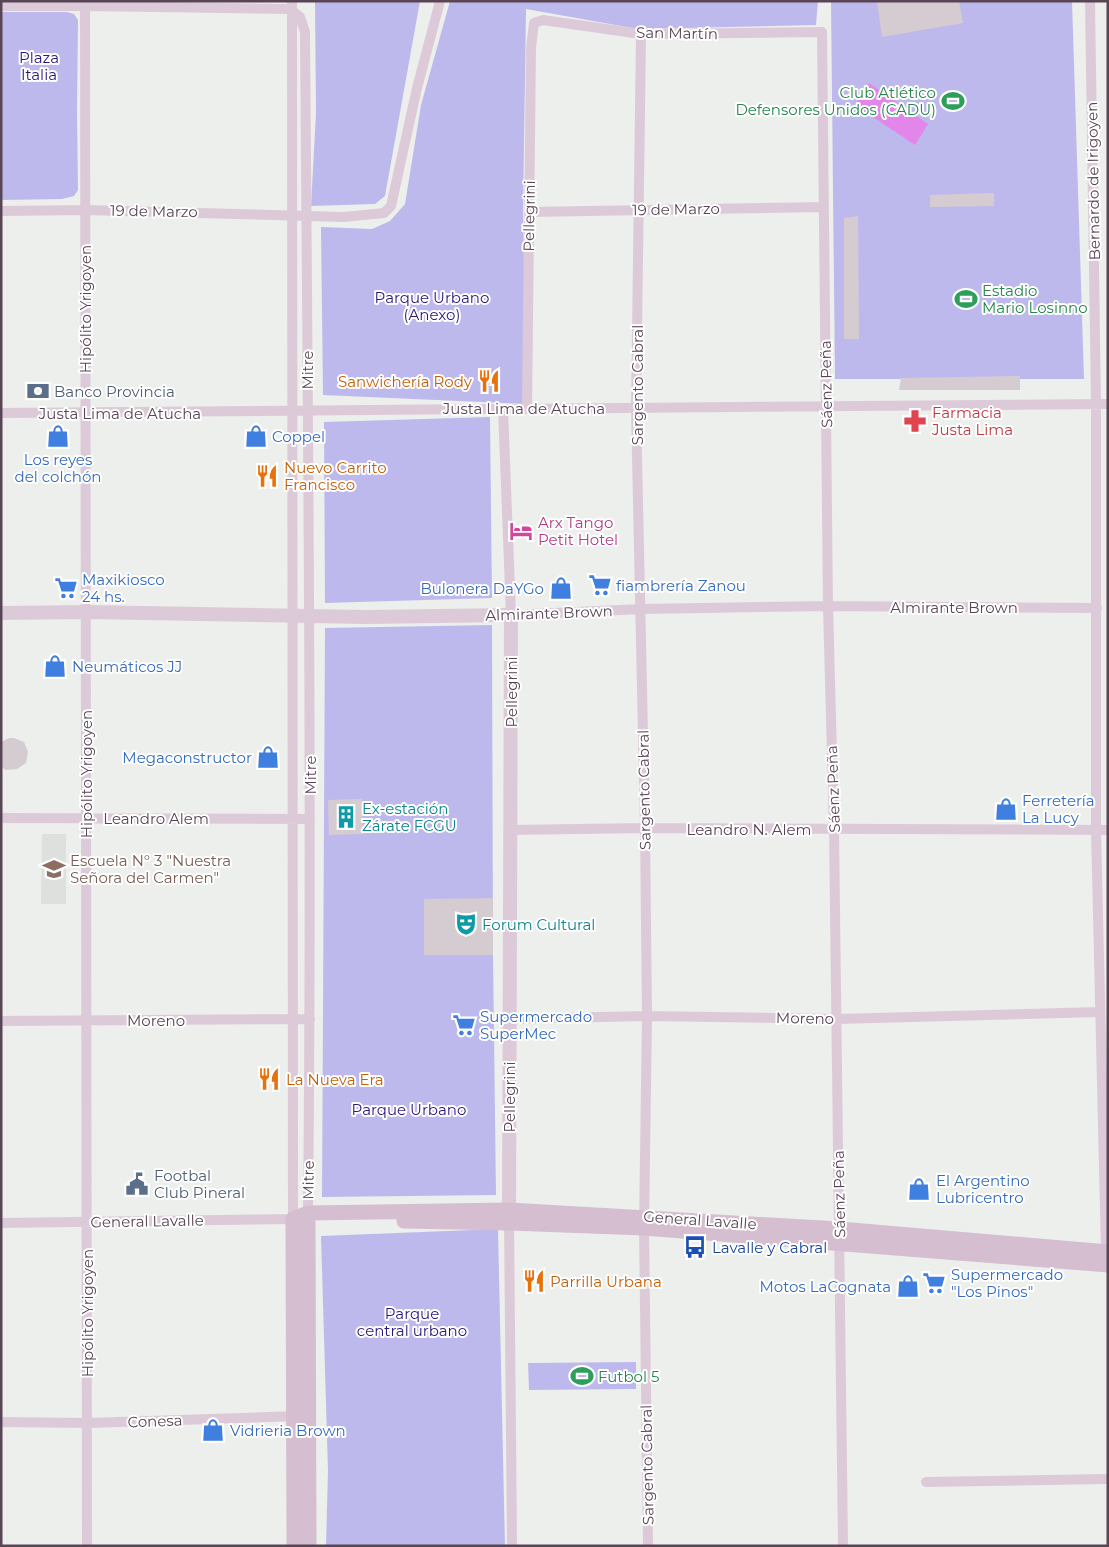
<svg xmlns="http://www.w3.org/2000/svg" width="1109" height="1547" font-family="Montserrat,sans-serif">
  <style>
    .education { fill: #dee0dd }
    .green { fill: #beb9ed }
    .water { fill: #e286ea }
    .building { fill: #d4ccd1 }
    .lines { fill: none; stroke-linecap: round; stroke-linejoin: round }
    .minor { stroke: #ddcad9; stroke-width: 10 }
    .tertiary { stroke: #ddcad9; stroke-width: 14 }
    .secondary { stroke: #d5bed0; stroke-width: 15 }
    .labels { text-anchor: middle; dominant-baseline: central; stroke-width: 4; stroke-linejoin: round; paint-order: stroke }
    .street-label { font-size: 15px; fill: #594555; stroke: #fff }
    .park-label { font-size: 15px; fill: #2b1779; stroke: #fff }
    .leisure-label { font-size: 15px; fill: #27864d; stroke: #fff; text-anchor: start }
    .food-label { font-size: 15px; fill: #c56008; stroke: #fff; text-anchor: start }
    .service-label { font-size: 15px; fill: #4e5e75; stroke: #fff; text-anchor: start }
    .health-label { font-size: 15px; fill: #be3a42; stroke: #fff; text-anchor: start }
    .shop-label { font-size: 15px; fill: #366cbe; stroke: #fff; text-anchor: start }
    .hotel-label { font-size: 15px; fill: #b23c85; stroke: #fff; text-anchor: start }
    .culture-label { font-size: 15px; fill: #0d838f; stroke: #fff; text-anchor: start }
    .education-label { font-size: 15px; fill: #785e54; stroke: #fff; text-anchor: start }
    .transit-label { font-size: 15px; fill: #164399; stroke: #fff; text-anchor: start }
  </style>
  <rect width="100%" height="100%" fill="#edefec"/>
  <!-- education -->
  <path class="education" d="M42 834H66V904H41Z"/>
  <!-- green -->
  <path class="green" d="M315 1H420L385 196 375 204 311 206 316 113Z
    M450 1H818L816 25 638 29 526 9 523 211 527 404 323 395 321 227 372 229 390 221 405 204 421 105Z
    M831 1H1072L1084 379H835Z
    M1 12H67L74 14 78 20 77 112 78 190 74 196 62 199 1 200Z
    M490 417 492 598 325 603 324 422Z
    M492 625 493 955 496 1195 322 1197 325 628Z
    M498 1229 505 1546H326L328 1471 321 1236Z
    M636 1362V1389L529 1390 528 1363Z"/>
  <!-- water -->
  <path class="water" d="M869 83 928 124 915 145 855 105Z"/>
  <!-- building -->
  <path class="building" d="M877 1H959L963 23 882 37Z
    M994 193V206L930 207V195Z
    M858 216 859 339H844V218Z
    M1020 376V390H899L901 378Z
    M9 738H14L24 742 28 752 26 763 17 769 6 770 1 767V742Z
    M362 799 363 834 329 835 328 800Z
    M493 898V955H424V899Z"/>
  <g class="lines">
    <!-- minor -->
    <path class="minor" d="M85 1 87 1546
      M1090 1 1096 404V830L1106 1252 1107 1257
      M1 6H85L290 9
      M290 9 300 17 305 32C308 426 312 819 308 1213
      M641 34 636 409 645 828 647 1016 644 1228 648 1546
      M1 211 85 210 344 217 384 213 391 206 417 88 440 1
      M529 212 823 207
      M527 408 531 48 534 23 543 20 641 34 822 32 828 606 834 830 843 1546
      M503 409 511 615 641 609 828 606 1097 608
      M1 413 1108 404
      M1 818 310 819
      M511 830 645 828 1108 830
      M509 1019 647 1016 836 1019 1100 1012
      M1 1021 310 1019
      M509 1217 512 1546
      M1 1223 293 1219 292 1
      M1 1422 88 1423 298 1416
      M926 1482 1108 1479"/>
    <!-- tertiary -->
    <path class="tertiary" d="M1 613 85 612 366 617 511 615 509 1210"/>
    <!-- secondary -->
    <path class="secondary" d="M308 1213 309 1546
      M293 1219 308 1213 509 1210 840 1229 1108 1252
      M293 1219 294 1546
      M404 1221 509 1223 644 1228 1108 1265"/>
  </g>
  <!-- icons -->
  <defs>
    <symbol id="stadium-bare" viewBox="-9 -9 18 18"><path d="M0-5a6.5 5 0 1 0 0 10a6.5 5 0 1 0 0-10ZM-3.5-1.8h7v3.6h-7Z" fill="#2e9e5b" stroke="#fff" stroke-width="2.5" paint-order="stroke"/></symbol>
    <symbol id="restaurant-bare" viewBox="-9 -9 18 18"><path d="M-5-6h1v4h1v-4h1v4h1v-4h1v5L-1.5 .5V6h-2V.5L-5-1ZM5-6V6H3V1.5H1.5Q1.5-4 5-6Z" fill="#e8710a" stroke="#fff" stroke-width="2.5" paint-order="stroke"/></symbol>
    <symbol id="bank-bare" viewBox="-9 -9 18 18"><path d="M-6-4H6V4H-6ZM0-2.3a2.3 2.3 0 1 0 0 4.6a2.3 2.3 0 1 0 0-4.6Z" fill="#5c6f8a" stroke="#fff" stroke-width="2.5" paint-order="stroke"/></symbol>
    <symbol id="pharmacy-bare" viewBox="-9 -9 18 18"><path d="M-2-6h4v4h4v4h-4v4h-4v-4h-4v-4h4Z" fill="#e0444e" stroke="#fff" stroke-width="2.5" paint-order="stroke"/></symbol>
    <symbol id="shop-bare" viewBox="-9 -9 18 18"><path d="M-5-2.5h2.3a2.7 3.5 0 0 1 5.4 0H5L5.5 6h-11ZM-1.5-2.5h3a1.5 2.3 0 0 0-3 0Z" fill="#3f7fe0" stroke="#fff" stroke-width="2.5" paint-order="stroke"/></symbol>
    <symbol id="hotel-bare" viewBox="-9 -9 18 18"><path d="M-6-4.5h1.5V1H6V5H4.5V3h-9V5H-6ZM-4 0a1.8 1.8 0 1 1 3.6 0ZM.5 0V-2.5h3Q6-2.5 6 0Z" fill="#d1479c" stroke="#fff" stroke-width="2.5" paint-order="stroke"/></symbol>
    <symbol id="supermarket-bare" viewBox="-9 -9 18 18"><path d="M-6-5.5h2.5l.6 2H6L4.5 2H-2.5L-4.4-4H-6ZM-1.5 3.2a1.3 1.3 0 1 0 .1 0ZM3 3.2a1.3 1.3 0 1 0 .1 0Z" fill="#3f7fe0" stroke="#fff" stroke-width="2.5" paint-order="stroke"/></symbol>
    <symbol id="building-bare" viewBox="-9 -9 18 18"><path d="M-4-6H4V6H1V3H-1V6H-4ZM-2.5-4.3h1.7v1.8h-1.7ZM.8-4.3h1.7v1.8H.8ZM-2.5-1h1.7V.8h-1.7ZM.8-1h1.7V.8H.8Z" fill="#0f9aa8" stroke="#fff" stroke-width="2.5" paint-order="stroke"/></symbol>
    <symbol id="school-bare" viewBox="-9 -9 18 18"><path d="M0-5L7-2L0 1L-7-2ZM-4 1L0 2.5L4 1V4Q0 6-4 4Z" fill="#8d6e63" stroke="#fff" stroke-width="2.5" paint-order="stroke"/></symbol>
    <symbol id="theatre-bare" viewBox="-9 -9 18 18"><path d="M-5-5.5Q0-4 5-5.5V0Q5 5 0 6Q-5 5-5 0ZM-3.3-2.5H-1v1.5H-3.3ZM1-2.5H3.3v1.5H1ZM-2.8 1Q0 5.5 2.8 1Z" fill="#0f9aa8" stroke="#fff" stroke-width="2.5" paint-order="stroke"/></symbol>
    <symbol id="civic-bare" viewBox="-9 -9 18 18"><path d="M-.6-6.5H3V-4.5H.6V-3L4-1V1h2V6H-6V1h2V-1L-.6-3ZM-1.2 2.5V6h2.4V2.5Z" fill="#5c6f8a" stroke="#fff" stroke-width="2.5" paint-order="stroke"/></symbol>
    <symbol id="bus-bare" viewBox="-9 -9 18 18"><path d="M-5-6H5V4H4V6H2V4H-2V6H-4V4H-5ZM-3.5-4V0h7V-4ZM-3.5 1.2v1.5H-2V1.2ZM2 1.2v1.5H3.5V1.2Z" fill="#1a4fb4" stroke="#fff" stroke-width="2.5" paint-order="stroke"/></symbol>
  </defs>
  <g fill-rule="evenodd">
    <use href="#stadium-bare" x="937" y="85" width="32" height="32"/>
    <use href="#stadium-bare" x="950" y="283" width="32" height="32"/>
    <use href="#restaurant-bare" x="473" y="365" width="32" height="32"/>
    <use href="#bank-bare" x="22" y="375" width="32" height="32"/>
    <use href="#pharmacy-bare" x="899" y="405" width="32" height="32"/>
    <use href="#shop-bare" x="42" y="420" width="32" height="32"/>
    <use href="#shop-bare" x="240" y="420" width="32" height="32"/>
    <use href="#restaurant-bare" x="251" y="460" width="32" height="32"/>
    <use href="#hotel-bare" x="505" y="515" width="32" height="32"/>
    <use href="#supermarket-bare" x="584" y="569" width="32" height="32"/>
    <use href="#supermarket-bare" x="50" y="572" width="32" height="32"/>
    <use href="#shop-bare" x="545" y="572" width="32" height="32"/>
    <use href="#shop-bare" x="39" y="650" width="32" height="32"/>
    <use href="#shop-bare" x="252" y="741" width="32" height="32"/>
    <use href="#shop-bare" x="990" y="793" width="32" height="32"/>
    <use href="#building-bare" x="330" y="801" width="32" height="32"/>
    <use href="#school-bare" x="38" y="853" width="32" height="32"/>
    <use href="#theatre-bare" x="450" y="908" width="32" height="32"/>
    <use href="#supermarket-bare" x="448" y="1009" width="32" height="32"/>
    <use href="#restaurant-bare" x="253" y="1063" width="32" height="32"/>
    <use href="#civic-bare" x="121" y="1168" width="32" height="32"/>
    <use href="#shop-bare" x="903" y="1173" width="32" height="32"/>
    <use href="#bus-bare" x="679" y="1231" width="32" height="32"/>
    <use href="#restaurant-bare" x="518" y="1265" width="32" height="32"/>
    <use href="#supermarket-bare" x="918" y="1267" width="32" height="32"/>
    <use href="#shop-bare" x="892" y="1270" width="32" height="32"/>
    <use href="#stadium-bare" x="566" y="1360" width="32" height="32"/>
    <use href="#shop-bare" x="197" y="1414" width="32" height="32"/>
  </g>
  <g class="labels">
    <!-- street labels -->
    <g class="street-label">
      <text transform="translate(677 33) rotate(1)">San Martín</text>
      <text transform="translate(1093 181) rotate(-91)">Bernardo de Irigoyen</text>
      <text transform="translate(676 209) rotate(-1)">19 de Marzo</text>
      <text transform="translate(154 211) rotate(1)">19 de Marzo</text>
      <text transform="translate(529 216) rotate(-89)">Pellegrini</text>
      <text transform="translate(85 309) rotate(-90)">Hipólito Yrigoyen</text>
      <text transform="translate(307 370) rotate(-90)">Mitre</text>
      <text transform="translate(826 384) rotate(-91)">Sáenz Peña</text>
      <text transform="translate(637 385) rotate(-90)">Sargento Cabral</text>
      <text x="524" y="408">Justa Lima de Atucha</text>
      <text x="120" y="413">Justa Lima de Atucha</text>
      <text x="954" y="607">Almirante Brown</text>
      <text transform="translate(549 613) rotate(-2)">Almirante Brown</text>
      <text transform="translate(511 692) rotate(-90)">Pellegrini</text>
      <text transform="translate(86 774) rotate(-90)">Hipólito Yrigoyen</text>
      <text transform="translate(310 775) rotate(-90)">Mitre</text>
      <text transform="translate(833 789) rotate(-92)">Sáenz Peña</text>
      <text transform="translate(644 790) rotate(-91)">Sargento Cabral</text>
      <text x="156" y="818">Leandro Alem</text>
      <text x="749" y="829">Leandro N. Alem</text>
      <text transform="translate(805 1018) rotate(1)">Moreno</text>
      <text x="156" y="1020">Moreno</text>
      <text transform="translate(509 1097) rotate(-90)">Pellegrini</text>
      <text transform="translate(308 1180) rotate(-89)">Mitre</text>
      <text transform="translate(839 1194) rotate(-91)">Sáenz Peña</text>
      <text transform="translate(700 1220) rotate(4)">General Lavalle</text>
      <text transform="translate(147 1221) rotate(-1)">General Lavalle</text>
      <text transform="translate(87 1313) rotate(-90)">Hipólito Yrigoyen</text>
      <text transform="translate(155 1421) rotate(-2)">Conesa</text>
      <text transform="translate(647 1465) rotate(-91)">Sargento Cabral</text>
    </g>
    <!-- park labels -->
    <g class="park-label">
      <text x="39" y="57">Plaza<tspan x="39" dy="17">Italia</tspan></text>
      <text x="432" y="297">Parque Urbano<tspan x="432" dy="17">(Anexo)</tspan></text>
      <text x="409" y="1109">Parque Urbano</text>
      <text x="412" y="1313">Parque<tspan x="412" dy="17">central urbano</tspan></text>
    </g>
    <!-- leisure labels -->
    <g class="leisure-label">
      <text x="936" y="92" text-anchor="end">Club Atlético<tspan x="936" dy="17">Defensores Unidos (CADU)</tspan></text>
      <text x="982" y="290">Estadio<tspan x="982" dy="17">Mario Losinno</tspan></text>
      <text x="598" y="1376">Futbol 5</text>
    </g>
    <!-- food labels -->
    <g class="food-label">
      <text x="472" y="381" text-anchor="end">Sanwichería Rody</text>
      <text x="284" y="467">Nuevo Carrito<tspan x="284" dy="17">Francisco</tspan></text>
      <text x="286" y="1079">La Nueva Era</text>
      <text x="550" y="1281">Parrilla Urbana</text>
    </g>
    <!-- service labels -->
    <g class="service-label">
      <text x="54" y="391">Banco Provincia</text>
      <text x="154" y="1175">Footbal<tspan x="154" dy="17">Club Pineral</tspan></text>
    </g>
    <!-- health labels -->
    <g class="health-label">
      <text x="932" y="412">Farmacia<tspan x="932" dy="17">Justa Lima</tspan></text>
    </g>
    <!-- shop labels -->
    <g class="shop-label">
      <text x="272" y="436">Coppel</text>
      <text x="58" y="459" text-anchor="middle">Los reyes<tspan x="58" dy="17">del colchón</tspan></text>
      <text x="82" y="579">Maxikiosco<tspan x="82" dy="17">24 hs.</tspan></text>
      <text x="616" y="585">fiambrería Zanou</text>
      <text x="544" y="588" text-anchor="end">Bulonera DaYGo</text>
      <text x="72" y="666">Neumáticos JJ</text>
      <text x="252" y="757" text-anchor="end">Megaconstructor</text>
      <text x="1022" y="800">Ferretería<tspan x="1022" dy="17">La Lucy</tspan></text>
      <text x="480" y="1016">Supermercado<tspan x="480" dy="17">SuperMec</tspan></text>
      <text x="936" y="1180">El Argentino<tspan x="936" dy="17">Lubricentro</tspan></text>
      <text x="951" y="1274">Supermercado<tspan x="951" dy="17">"Los Pinos"</tspan></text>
      <text x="891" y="1286" text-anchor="end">Motos LaCognata</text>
      <text x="230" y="1430">Vidrieria Brown</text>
    </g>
    <!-- hotel labels -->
    <g class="hotel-label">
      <text x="538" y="522">Arx Tango<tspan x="538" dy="17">Petit Hotel</tspan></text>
    </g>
    <!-- culture labels -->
    <g class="culture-label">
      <text x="362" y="808">Ex-estación<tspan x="362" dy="17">Zárate FCGU</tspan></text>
      <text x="482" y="924">Forum Cultural</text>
    </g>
    <!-- education labels -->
    <g class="education-label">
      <text x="70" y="860">Escuela N° 3 "Nuestra<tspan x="70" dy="17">Señora del Carmen"</tspan></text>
    </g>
    <!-- transit labels -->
    <g class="transit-label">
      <text x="712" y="1247">Lavalle y Cabral</text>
    </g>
  </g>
  <!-- border -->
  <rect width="1109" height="1547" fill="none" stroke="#594555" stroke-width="5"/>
</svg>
